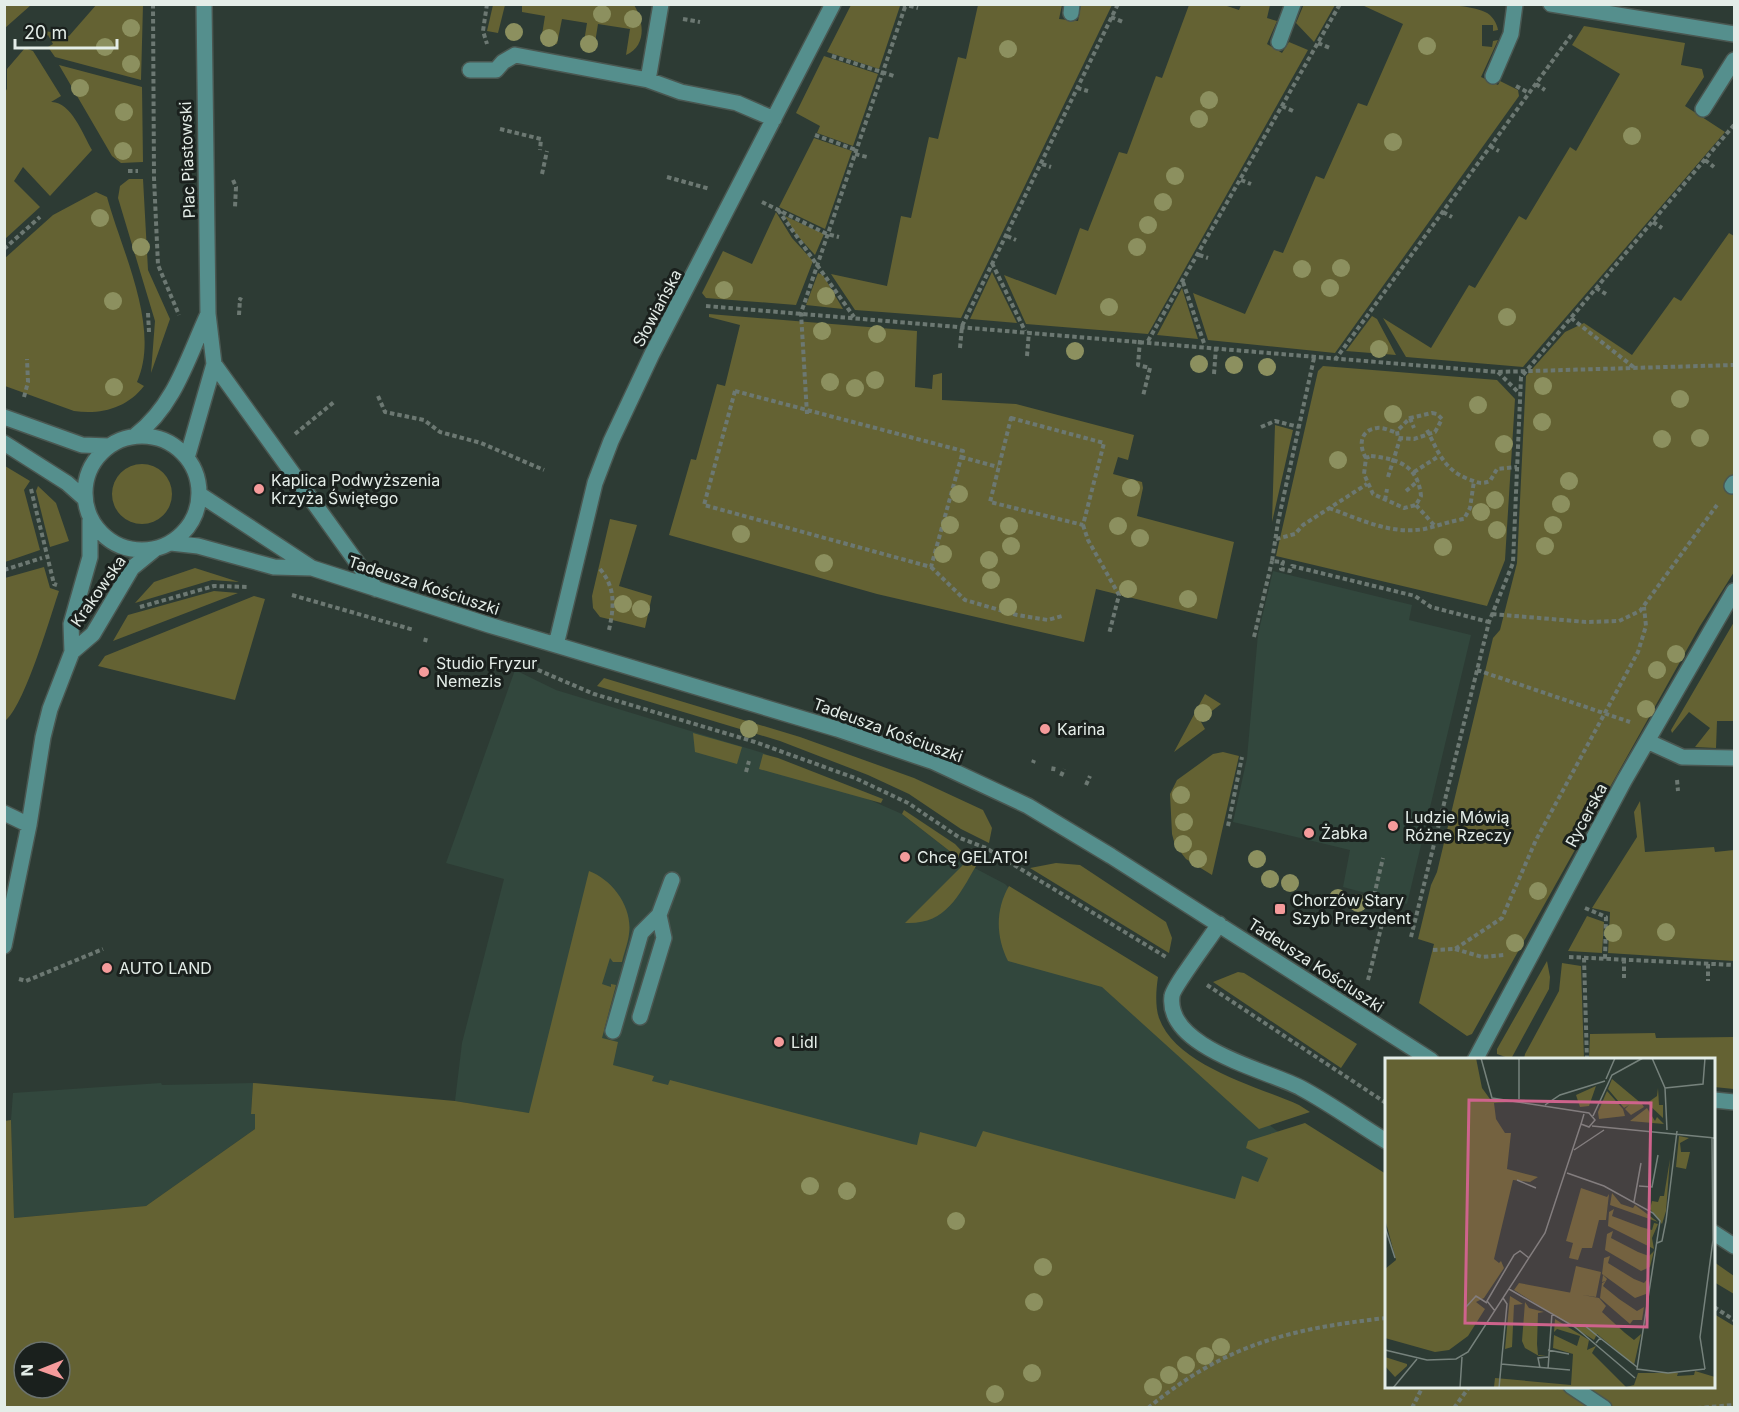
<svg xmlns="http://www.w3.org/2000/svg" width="1739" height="1412" font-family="Inter,sans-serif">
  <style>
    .built { fill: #32473d }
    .green { fill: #646233; fill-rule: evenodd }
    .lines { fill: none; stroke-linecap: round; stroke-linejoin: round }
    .minor-casing { stroke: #4a5751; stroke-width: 18 }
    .path { stroke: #6c7872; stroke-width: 4; stroke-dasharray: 4.5 3; stroke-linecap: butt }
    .minor { stroke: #558f8d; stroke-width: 15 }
    .tree { fill: #8c905f }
    .poi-dot { fill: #f59b9b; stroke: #1a201d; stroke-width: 2 }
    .labels { text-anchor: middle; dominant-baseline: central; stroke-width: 6; stroke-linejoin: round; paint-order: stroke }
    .street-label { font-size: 16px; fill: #e4ede8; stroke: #1a201d }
    .poi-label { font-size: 16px; fill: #e4ede8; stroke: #1a201d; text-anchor: start }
    .inset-road { fill: none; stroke: #76827c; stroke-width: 1.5 }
    .view { fill: #ce638c; fill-opacity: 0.15; stroke: #ce638c; stroke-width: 3 }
    .inset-edge { fill: none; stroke: #e4ede8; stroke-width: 3 }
  </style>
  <rect width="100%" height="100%" fill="#2d3b34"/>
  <!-- built -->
  <path class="built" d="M1273 571 1412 605 1409 620 1471 635 1407 904 1343 887 1350 850 1233 822 1247 758 1258 634Z
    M515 670 556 690 763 753 902 814 965 863 1005 884 1107 989 1207 1076 1281 1134 1236 1231 455 1101 462 1043 504 879 446 863Z
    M161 1083 162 1085 253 1083 251 1113 255 1114V1129L146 1206 14 1218 11 1120 13 1093Z"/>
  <!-- green -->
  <path class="green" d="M5 4H31V5L5 28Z
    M97 4 143 5 141 80 55 57 48 47 53 44 48 35 44 38 41 30 69 36Z
    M1304 4 1335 5 1314 42 1296 23Z
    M493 5H505L498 33 487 31Z
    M513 5H634C644 21 647 46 626 55L630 29 598 24 594 49 583 48 587 23 562 19 557 44 541 41 545 16 522 12V6Z
    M889 5 900 6 879 69 827 52 851 5Z
    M978 5H1062L1059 19 1078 21 1081 5H1112L961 318 855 310 831 274 887 286 901 216 911 218 929 137 938 139 958 57 966 59Z
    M1189 5H1224L1239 10 1241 5H1270L1267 18 1277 21 1267 44 1282 53 1289 42 1308 50 1148 334 1026 324 1004 275 1056 295 1080 228 1088 231 1119 152 1127 154 1156 76 1162 78Z
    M1362 5C1393 5 1458 0 1485 12 1492 15 1497 23 1498 30L1493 31V25H1482V46L1492 47 1493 41 1498 40 1481 77 1498 85 1500 81 1518 90 1519 96 1335 353 1208 340 1193 293 1245 314 1274 250 1283 253 1316 176 1324 179 1358 103 1367 106 1403 24Z
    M1584 26 1685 43 1681 65 1702 69 1704 77 1685 106 1725 132 1523 367 1406 357 1383 318 1431 348 1469 285 1475 288 1519 216 1526 220 1570 147 1576 151 1620 74 1572 45Z
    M25 48 33 51 61 96 51 102C71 101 83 135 92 150L50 196 23 167 14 181 40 207 5 239V92L7 89V69Z
    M824 56 878 74 853 146 817 133 820 126 796 113Z
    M59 65 142 87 143 162 121 163 112 156Z
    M814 138 852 151 825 229 779 207Z
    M129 179H143L148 270 170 319 151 373 155 321 118 198 120 186Z
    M96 192 107 197C122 252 161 328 137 382L144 386C127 408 101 415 74 411L5 386 4 259 53 215Z
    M776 212 792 238 813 261 796 305 706 298 702 293 723 251 752 264Z
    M785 216 824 234 815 255 795 233Z
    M1729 233 1734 236V572L1700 626 1472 1034 1467 1036 1419 1003 1434 944 1418 939 1431 885 1437 872 1493 638 1500 630 1517 563 1526 376 1565 332 1584 323 1632 355 1674 297 1681 301Z
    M992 272 1017 323 970 319Z
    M818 273 823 275 843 309 806 305Z
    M1182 288 1198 339 1157 335Z
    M709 314 917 331 915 387 932 389 933 375 942 373V400L1016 404 1134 435 1128 460 1118 457 1113 474 1142 482 1143 488 1137 516 1234 542 1217 619 1096 589 1084 642 877 594 669 535 691 459 696 460 717 384 725 386 740 325 709 317Z
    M1372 316 1377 319 1396 355 1346 351Z
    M1323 366 1497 380 1515 399 1505 560 1487 606 1276 556 1318 371Z
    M1275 425 1293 430 1272 522Z
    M112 494a30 30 0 1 1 60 0a30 30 0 1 1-60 0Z
    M5 466 30 481 24 490 40 550 5 562Z
    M38 486 56 503 69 541 50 547 36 491Z
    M610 519 637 525 619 586 652 596 645 628 600 617 593 608 592 596Z
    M44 567 50 588 59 591C50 618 24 707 5 721V578Z
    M195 568 239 582 212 580 135 603 154 582Z
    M214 591 238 593 113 641 128 615Z
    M254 596 265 599 235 700 98 666 105 656Z
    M1734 622V721H1717L1716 748 1695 747 1710 728 1689 712 1672 733 1671 730Z
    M604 678 800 737 914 778 983 810 992 828 989 843 961 829 909 794 868 775 780 741 597 686Z
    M1205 694 1221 704 1200 720 1205 729 1174 752Z
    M693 733 742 747 737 764 695 752Z
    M1223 752 1239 756 1212 875 1186 859 1175 845 1172 834 1170 794 1177 780 1213 754Z
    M763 754 778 758 883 799 881 803 759 769Z
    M1640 801 1645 852 1714 847 1715 852 1734 850V961L1608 953 1610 912 1592 908 1637 837 1634 812Z
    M904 810 955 844 976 866C958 897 945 925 905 923L965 863 902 814Z
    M1056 863 1080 865 1166 922 1172 938 1169 953 1030 868Z
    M589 871C613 880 633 908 629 934 628 943 624 953 622 962H613L610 958 602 984 611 987V984L616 985 602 1038 618 1042 613 1065 654 1076 652 1081 668 1085 670 1080 912 1144 917 1145 920 1132 976 1147 983 1131 1235 1199 1242 1176 1258 1182 1268 1158 1246 1148 1248 1141 1305 1123 1386 1174V1386H1714V1314L1734 1326V1407H5L4 1121 11 1120 14 1218 146 1206 255 1129V1114H251L253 1083 455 1101 529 1113ZM24 1352H60V1388H24Z
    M1009 886 1158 977C1156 990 1155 1006 1159 1018 1176 1066 1257 1086 1299 1105L1310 1112 1259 1129 1102 987 1008 961C996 937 995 910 1009 886Z
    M1587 916 1604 922 1602 953 1568 951Z
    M1547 961 1550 977 1549 989 1511 1059 1497 1054V1049Z
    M1562 963 1581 966 1584 1059H1524L1525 1054 1559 991Z
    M1238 972 1244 973 1357 1044 1341 1068 1213 982Z
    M1655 1033 1656 1038 1734 1037V1089L1714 1087V1060L1589 1059 1590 1034Z
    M1714 1262 1734 1276V1294L1714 1282Z"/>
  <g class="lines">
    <defs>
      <path id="minor" d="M1551 4 1734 34
        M1071 13 1072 4
        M1279 42 1293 4
        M470 70H496L503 62 515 55 648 80 681 92 737 103 774 119
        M1493 76 1511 34 1515 4
        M648 80 661 4
        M1703 109 1734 60
        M214 364 376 589
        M4 417 82 445 109 446
        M136 435C175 405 188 357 208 314
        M85 493a57 57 0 1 1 114 0a57 57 0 1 1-114 0Z
        M4 443 67 483 85 499
        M187 458 214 364 208 314 204 4
        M1732 486 1734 483
        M199 494 312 568 489 625 837 729 934 762 1028 806 1111 856 1431 1060
        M171 543 198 546 274 567 312 568
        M556 645 595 483 611 441 652 354 833 4
        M72 652 93 634 132 568 154 550
        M1649 742 1682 757 1734 758
        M4 813 29 825
        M1219 924C1211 937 1173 987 1172 996 1165 1048 1267 1070 1301 1088 1331 1104 1358 1124 1386 1141
        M4 946 29 825 43 737 50 709 72 652 71 624 90 557V520
        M640 1017 664 938 659 915
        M613 1031 641 933 659 915 672 880
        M1475 1060 1624 781 1734 591
        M1714 1100 1734 1102
        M1714 1233 1734 1246
        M1571 1386 1604 1408"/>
    </defs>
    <!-- minor casing -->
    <use href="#minor" class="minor-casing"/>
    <!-- path -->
    <path class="path" d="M153 4 154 178 158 265 179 315
      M487 4 483 31 487 44
      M902 4 918 8
      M1111 17 1123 22
      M683 19 700 22
      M1318 43 1330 48
      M832 56 894 76
      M1536 84 1545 90
      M1516 86 1529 93
      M1077 88 1088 91
      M1282 106 1293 111
      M500 129 541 139 540 150
      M815 135 856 150
      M1490 146 1499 151
      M855 154 867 157
      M1705 160 1714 167
      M1042 164 1051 167
      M128 171H138
      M542 174 547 151
      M667 177 710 189
      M233 180 236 187 235 207H237
      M1241 180 1251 184
      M762 202 827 234 839 237
      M778 210 854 317
      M1443 212 1452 217
      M1653 222 1662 228
      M1007 236 1016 240
      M4 249 40 217
      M1199 255 1208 258
      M992 263 1025 331
      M1183 282 1205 346
      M1596 288 1606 294
      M706 306 1497 372 1734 365
      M148 313 149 332
      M239 315 240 299 242 300
      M1571 318 1636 369
      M1140 340 1138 365 1150 368 1143 396
      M1148 341 1340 4
      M960 348 962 326 1118 4
      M1027 356 1029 331
      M1314 358 1278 522 1272 561 1283 562 1281 569 1290 571 1292 566 1415 596 1431 607 1489 622
      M1335 360 1572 34
      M1498 372 1520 394
      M1214 374 1216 347
      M735 391 963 451 931 567 704 505Z
      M378 396 385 412 424 420 440 432 481 443 544 470
      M24 397 28 382 27 359
      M1432 413 1437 414 1442 419 1435 432 1414 439 1398 438 1397 431 1410 418Z
      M807 414 801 313 906 4
      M1011 418 1104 443 1083 525 990 502Z
      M1410 418 1414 428
      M1261 427 1275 421 1299 427
      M1427 430C1438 451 1443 469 1468 479 1477 482 1481 485 1490 481L1497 469 1517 467
      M295 434 334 402
      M1371 456C1399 459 1418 466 1421 496L1416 505 1404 508 1373 494 1364 474 1366 458Z
      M961 457 998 467
      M1366 458C1359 447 1359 430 1377 428 1383 427 1391 431 1397 433
      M1414 472 1439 456
      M1388 477 1400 439
      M31 489 54 584 57 585
      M1406 491 1418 481
      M1385 500 1387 489
      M1416 505 1434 525
      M1329 508C1359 519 1391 535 1424 529 1437 526 1451 521 1464 519L1470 508 1474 481
      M1083 525 1088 540 1119 595 1109 634
      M1276 539 1295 534 1303 525 1367 484
      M931 567 965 600 1017 615 1048 620 1062 616
      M600 569C616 588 614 607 609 630
      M4 570 42 558
      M292 595 414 630
      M140 607 214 586 249 587
      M1492 614 1586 622 1619 621 1640 611 1717 505
      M1254 637 1272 561
      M425 642 426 638
      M524 664 594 694 755 742 855 778 908 803 960 838 986 848 1166 957
      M1477 670 1630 722
      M1033 763 1034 760
      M1053 771 1054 765
      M746 772 749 761
      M1061 776 1064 769
      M1677 780 1678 791
      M1086 785 1090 776
      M1228 826 1242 757
      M1585 908 1606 917 1605 959
      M1411 937 1489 622 1513 563 1521 377 1734 125
      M1455 949 1482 957 1504 955
      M1433 950 1455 949 1502 918 1536 840 1638 652 1646 626 1644 607
      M1569 957 1734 965
      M1584 958 1587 1060
      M1624 959V978
      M1708 964V981
      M19 979 26 981 103 949
      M1368 980 1386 908 1372 904 1383 858
      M1207 985 1386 1103
      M1714 1307 1734 1320
      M1148 1408C1226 1344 1289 1329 1386 1318
      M1412 1408 1423 1386
      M1454 1408 1470 1386
      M1697 1408 1734 1405"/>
    <!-- minor -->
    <use href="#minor" class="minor"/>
  </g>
  <!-- trees -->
  <g class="tree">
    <circle cx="602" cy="14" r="9"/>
    <circle cx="633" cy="19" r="9"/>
    <circle cx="131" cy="28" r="9"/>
    <circle cx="514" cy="32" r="9"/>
    <circle cx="549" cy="38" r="9"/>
    <circle cx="589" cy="44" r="9"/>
    <circle cx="1427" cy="46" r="9"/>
    <circle cx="105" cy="47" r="9"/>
    <circle cx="1008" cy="49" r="9"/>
    <circle cx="131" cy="64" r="9"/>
    <circle cx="80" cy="88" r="9"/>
    <circle cx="1209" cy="100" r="9"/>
    <circle cx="124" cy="112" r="9"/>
    <circle cx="1199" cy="119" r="9"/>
    <circle cx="1632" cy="136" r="9"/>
    <circle cx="1393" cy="142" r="9"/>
    <circle cx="123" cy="151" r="9"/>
    <circle cx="1175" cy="176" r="9"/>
    <circle cx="1163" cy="202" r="9"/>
    <circle cx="100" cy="218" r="9"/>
    <circle cx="1148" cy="225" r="9"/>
    <circle cx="141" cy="247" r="9"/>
    <circle cx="1137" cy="247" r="9"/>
    <circle cx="1341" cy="268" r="9"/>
    <circle cx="1302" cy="269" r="9"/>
    <circle cx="1330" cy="288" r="9"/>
    <circle cx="724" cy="290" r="9"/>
    <circle cx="826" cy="296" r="9"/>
    <circle cx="113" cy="301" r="9"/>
    <circle cx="1109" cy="307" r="9"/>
    <circle cx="1507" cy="317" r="9"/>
    <circle cx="822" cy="331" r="9"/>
    <circle cx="877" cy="334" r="9"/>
    <circle cx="1379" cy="349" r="9"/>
    <circle cx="1075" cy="351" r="9"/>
    <circle cx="1199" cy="364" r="9"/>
    <circle cx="1234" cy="365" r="9"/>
    <circle cx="1267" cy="367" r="9"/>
    <circle cx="875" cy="380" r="9"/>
    <circle cx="830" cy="382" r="9"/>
    <circle cx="1543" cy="386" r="9"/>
    <circle cx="114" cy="387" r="9"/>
    <circle cx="855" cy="388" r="9"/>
    <circle cx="1680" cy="399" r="9"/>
    <circle cx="1478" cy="405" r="9"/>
    <circle cx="1393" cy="414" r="9"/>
    <circle cx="1542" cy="422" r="9"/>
    <circle cx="1700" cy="438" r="9"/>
    <circle cx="1662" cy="439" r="9"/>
    <circle cx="1504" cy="444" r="9"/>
    <circle cx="1338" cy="460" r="9"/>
    <circle cx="1569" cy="481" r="9"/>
    <circle cx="1131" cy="488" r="9"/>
    <circle cx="959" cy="494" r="9"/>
    <circle cx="1495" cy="500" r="9"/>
    <circle cx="1561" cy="504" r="9"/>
    <circle cx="1481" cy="512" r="9"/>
    <circle cx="950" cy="525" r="9"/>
    <circle cx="1553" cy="525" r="9"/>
    <circle cx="1009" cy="526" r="9"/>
    <circle cx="1118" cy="526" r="9"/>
    <circle cx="1497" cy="530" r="9"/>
    <circle cx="741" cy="534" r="9"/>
    <circle cx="1140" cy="538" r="9"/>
    <circle cx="1011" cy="546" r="9"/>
    <circle cx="1545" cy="546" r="9"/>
    <circle cx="1443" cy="547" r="9"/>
    <circle cx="943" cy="554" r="9"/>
    <circle cx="989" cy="560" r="9"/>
    <circle cx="824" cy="563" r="9"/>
    <circle cx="991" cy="580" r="9"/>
    <circle cx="1128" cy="589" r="9"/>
    <circle cx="1188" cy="599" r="9"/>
    <circle cx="623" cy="604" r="9"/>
    <circle cx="1008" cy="607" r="9"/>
    <circle cx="641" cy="609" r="9"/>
    <circle cx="1676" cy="654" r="9"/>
    <circle cx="1657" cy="670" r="9"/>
    <circle cx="1646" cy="709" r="9"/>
    <circle cx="1203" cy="713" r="9"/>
    <circle cx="749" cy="729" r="9"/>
    <circle cx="1181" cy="795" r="9"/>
    <circle cx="1184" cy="822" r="9"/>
    <circle cx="1183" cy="844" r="9"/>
    <circle cx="1198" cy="859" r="9"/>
    <circle cx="1257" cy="859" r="9"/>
    <circle cx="1270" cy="879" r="9"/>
    <circle cx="1290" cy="883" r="9"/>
    <circle cx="1538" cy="891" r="9"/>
    <circle cx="1338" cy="898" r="9"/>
    <circle cx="1358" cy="903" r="9"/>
    <circle cx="1666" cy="932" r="9"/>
    <circle cx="1613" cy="933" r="9"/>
    <circle cx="1515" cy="943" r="9"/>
    <circle cx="810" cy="1186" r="9"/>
    <circle cx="847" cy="1191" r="9"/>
    <circle cx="956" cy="1221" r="9"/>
    <circle cx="1043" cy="1267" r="9"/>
    <circle cx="1034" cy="1302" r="9"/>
    <circle cx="1221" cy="1347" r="9"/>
    <circle cx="1205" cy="1356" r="9"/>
    <circle cx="1186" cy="1365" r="9"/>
    <circle cx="1032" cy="1373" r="9"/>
    <circle cx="1169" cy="1375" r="9"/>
    <circle cx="1153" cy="1387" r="9"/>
    <circle cx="995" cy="1394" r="9"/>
  </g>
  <!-- markers -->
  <g class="poi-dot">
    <circle cx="259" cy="489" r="6"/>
    <circle cx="424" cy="672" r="6"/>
    <circle cx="1045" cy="729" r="6"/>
    <circle cx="1393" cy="826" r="6"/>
    <circle cx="1309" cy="833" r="6"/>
    <circle cx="905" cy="857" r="6"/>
    <rect x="1274" y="903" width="12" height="12" rx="3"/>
    <circle cx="107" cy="968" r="6"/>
    <circle cx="779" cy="1042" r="6"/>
  </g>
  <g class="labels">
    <!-- street labels -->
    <g class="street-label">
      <text transform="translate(187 160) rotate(-92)">Plac Piastowski</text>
      <text transform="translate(657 308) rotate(-62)">Słowiańska</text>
      <text transform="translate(424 585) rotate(18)">Tadeusza Kościuszki</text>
      <text transform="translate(98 591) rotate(-55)">Krakowska</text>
      <text transform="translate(888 730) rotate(20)">Tadeusza Kościuszki</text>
      <text transform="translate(1586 815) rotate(-62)">Rycerska</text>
      <text transform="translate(1316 965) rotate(33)">Tadeusza Kościuszki</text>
    </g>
    <!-- poi labels -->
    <g class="poi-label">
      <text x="271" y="480">Kaplica Podwyższenia<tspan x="271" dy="18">Krzyża Świętego</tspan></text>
      <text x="436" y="663">Studio Fryzur<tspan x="436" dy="18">Nemezis</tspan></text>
      <text x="1057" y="729">Karina</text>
      <text x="1405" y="817">Ludzie Mówią<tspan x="1405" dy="18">Różne Rzeczy</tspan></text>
      <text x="1321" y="833">Żabka</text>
      <text x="917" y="857">Chcę GELATO!</text>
      <text x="1292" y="900">Chorzów Stary<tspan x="1292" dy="18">Szyb Prezydent</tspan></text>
      <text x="119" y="968">AUTO LAND</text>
      <text x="791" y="1042">Lidl</text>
    </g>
  </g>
  <!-- overview -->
  <g transform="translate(1385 1058)">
    <rect width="330" height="330" fill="#2d3b34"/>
    <path d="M0 0H91L97 30 105 41 122 44 109 45 111 61 120 75H126L122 111 153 119 145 124 128 122 109 201 114 205 116 203 119 210 99 240 91 244 100 251 83 278 64 292 50 294 0 280V211L11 202 0 161ZM227 21 257 46 259 49 246 57 240 51 244 47 239 50 223 31ZM211 28 204 48 195 49 191 37ZM273 30 274 47H278V60L262 45 272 38ZM222 33 238 51 240 58 214 61 213 54ZM262 50 270 63 272 59 279 66 245 63ZM294 78 304 80 295 85 296 94H305L301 111 291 109ZM285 101 281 153 277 166 265 151 267 143 273 144 275 138H279ZM196 130 222 139 224 136 221 162H214L207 190H197L193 202 184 200 188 185 181 183ZM227 135 236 146 248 150 250 147 273 164 225 147ZM229 151 227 158 256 169 267 172 269 165 273 166 267 180 269 191 223 168 224 154ZM228 173 226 180 253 194 264 198 269 193 265 209 256 213 220 192 222 176ZM225 198 223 205 249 221 259 225 264 219 261 236 250 240 217 216 219 200ZM191 208 216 214 211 239 185 235ZM218 217 222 221 218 228 234 241 252 253 259 249 257 262H248L245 266 215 240 217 225 221 223 217 224ZM134 225 214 240 221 248 217 254 240 275 249 282 256 276 249 307 212 276 209 282 129 232ZM125 238 138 246 129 247 127 289 120 291ZM140 244 144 250 159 254 153 255 152 286 153 297H161L154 298 140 290 137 283ZM170 261 204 282 202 292 211 288 207 295 241 329 249 327 253 315H293L292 318 309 317 310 313 330 319V330H97L109 329 110 320 186 327 188 296 168 290 169 277 192 288 195 278 172 271 169 274ZM0 299 22 306V308L10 319 0 308Z" fill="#646233"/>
    <path class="inset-road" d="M96 0 107 40 204 55 210 62 204 69 196 66 199 56M267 0 280 30 282 72M221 21 230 0M280 30 318 26 320 0M134 41V0M160 47 175 37 220 23M208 58 227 17 258 0M207 68 330 80M189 92 219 72M182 115 219 128 268 155 275 163 252 311 283 315 320 311M132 122 151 130M254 128 267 129 273 97M249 144 256 105M0 169 10 200M272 185 277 183 281 163 292 73M124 231 190 269 250 320M81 249 91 238 102 245M110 253 102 243 129 197 135 193 144 200M199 267 215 280M211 285 215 280 252 309M0 292 42 302 71 301 83 294 160 175 196 66M163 292 184 296M116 306 185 312M155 310 153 300 163 299M163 311 167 255M320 311 315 279 328 182 327 79M8 330 32 301M75 330 77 299M114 330 122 246 118 240"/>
    <path class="view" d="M84 42 266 45 262 269 80 265Z"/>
    <rect width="330" height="330" class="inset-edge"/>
  </g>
  <!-- border -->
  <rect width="1739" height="1412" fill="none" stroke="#e4ede8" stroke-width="12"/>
  <!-- north arrow -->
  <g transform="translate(42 1370) rotate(269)"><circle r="28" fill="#1a201d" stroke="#6b726e" stroke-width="1.5"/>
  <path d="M0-4.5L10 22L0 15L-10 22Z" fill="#f59b9b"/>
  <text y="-9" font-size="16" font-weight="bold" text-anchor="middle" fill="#e4ede8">N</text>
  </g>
  <!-- scale -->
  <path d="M15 39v9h102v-9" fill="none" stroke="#e4ede8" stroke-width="3"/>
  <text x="24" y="39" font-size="18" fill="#e4ede8" stroke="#1a201d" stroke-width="4.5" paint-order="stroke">20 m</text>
</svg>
